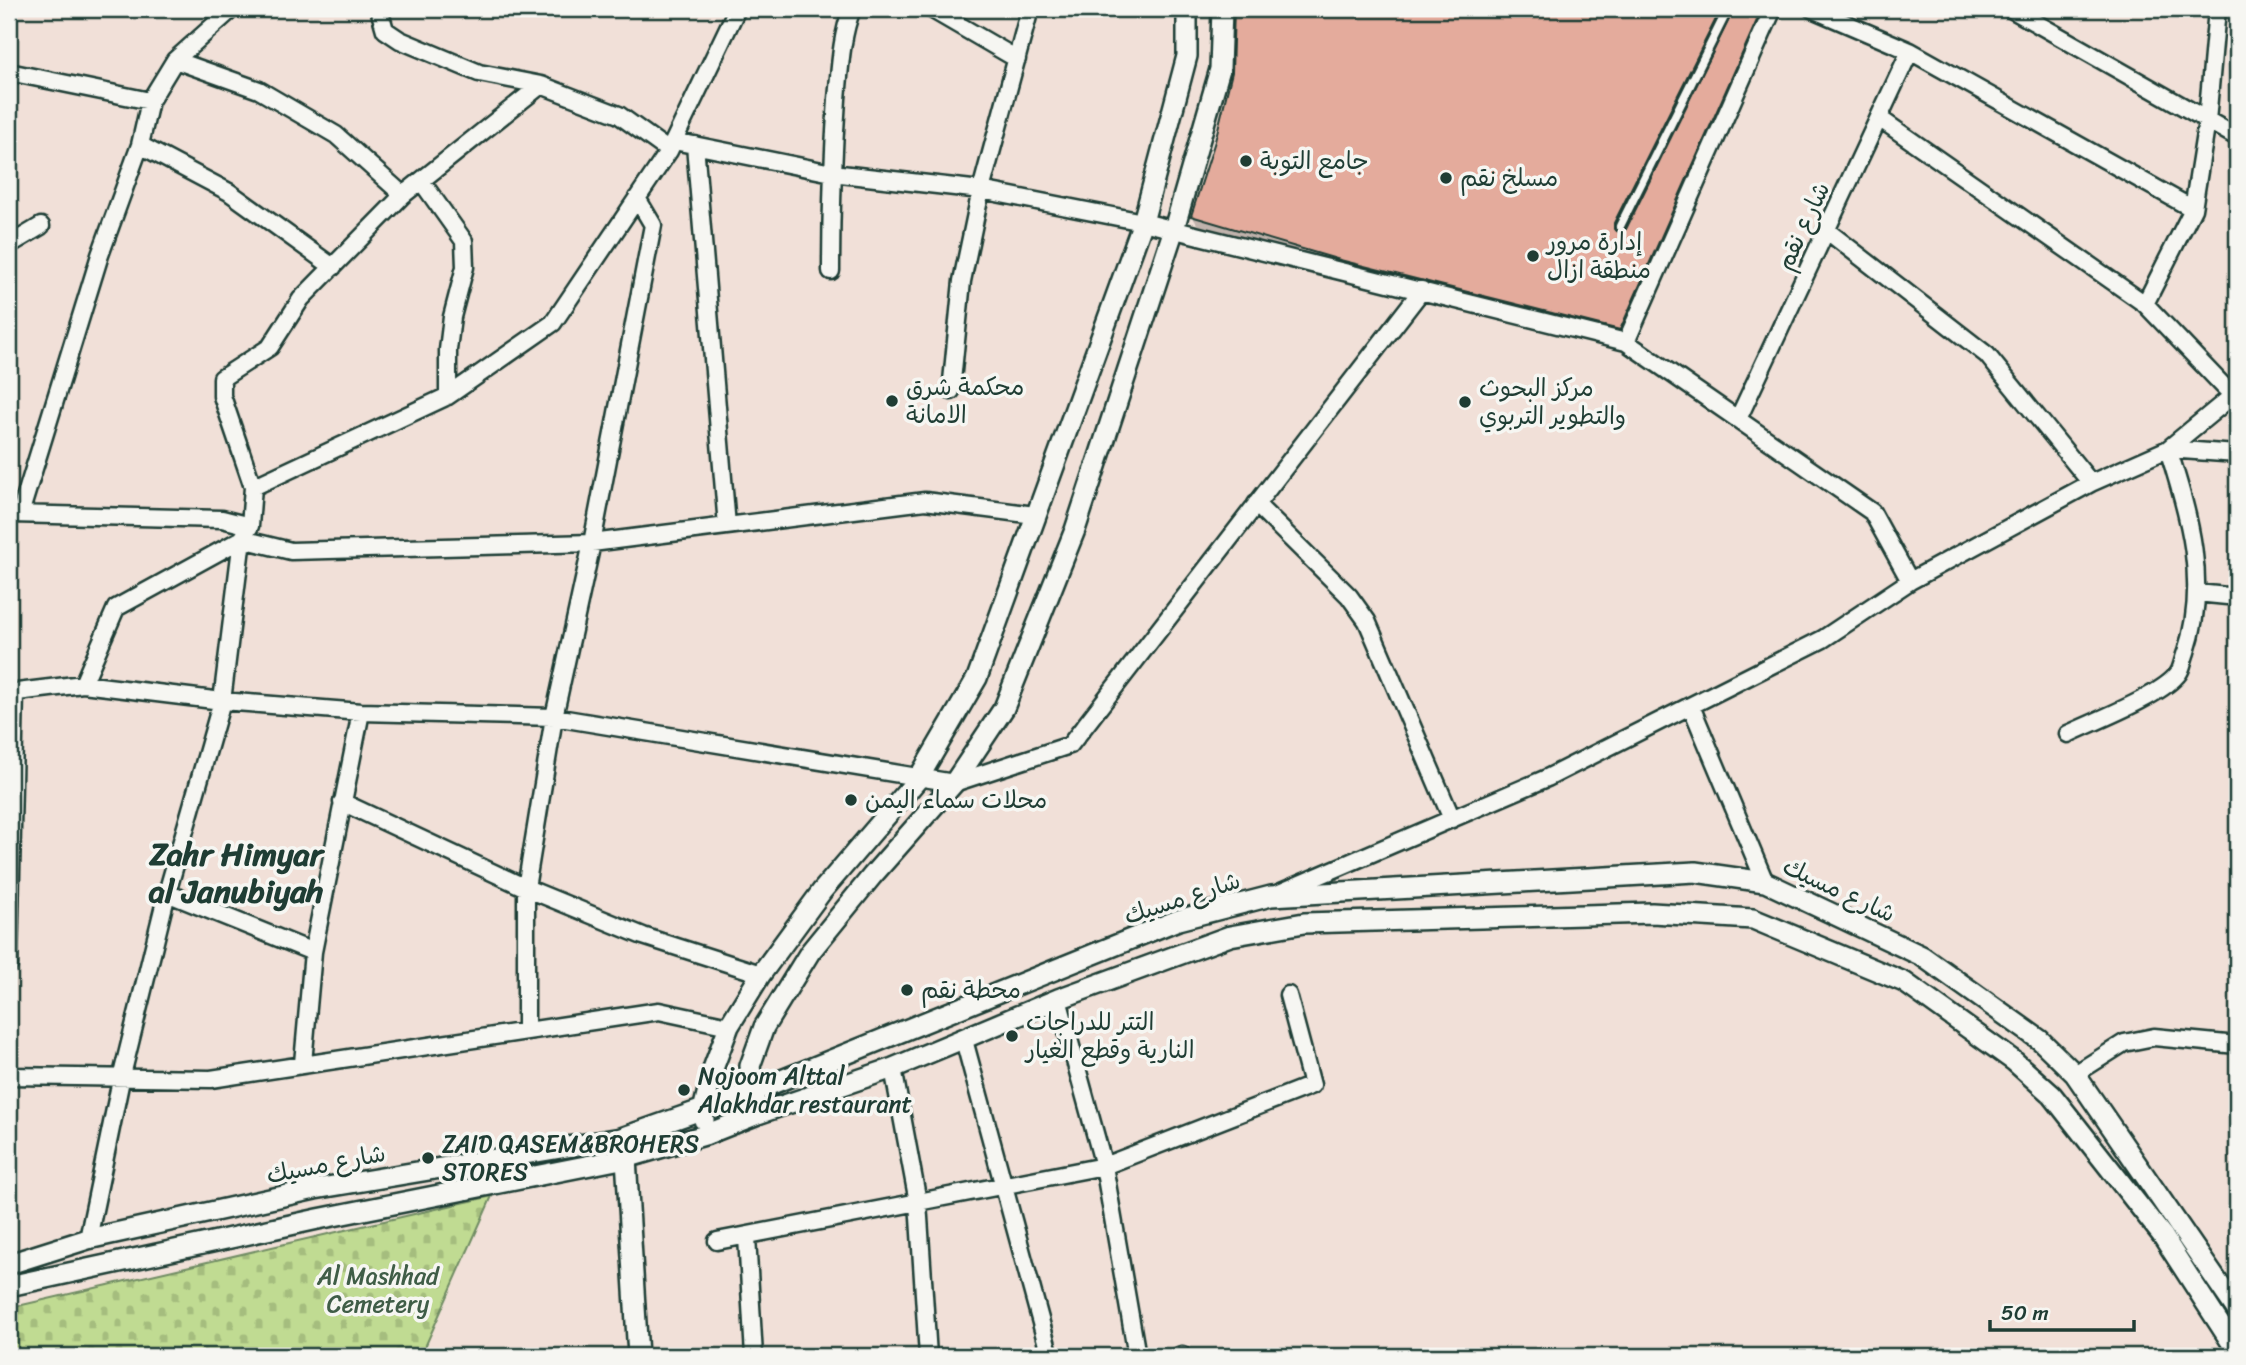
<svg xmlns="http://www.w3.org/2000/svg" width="2246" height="1365" font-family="Sriracha,'Playpen Sans Arabic',sans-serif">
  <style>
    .cemetery { fill: url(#cemetery-stones); stroke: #708c63; stroke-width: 2 }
    .shadow { fill: #0003; fill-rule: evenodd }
    .building { fill: #e4ab9c; stroke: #1f3d34; stroke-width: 2 }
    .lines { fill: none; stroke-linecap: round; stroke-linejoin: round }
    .service-casing { stroke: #1f3d34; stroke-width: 13 }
    .minor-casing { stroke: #1f3d34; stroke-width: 21 }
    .tertiary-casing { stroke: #1f3d34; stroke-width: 24 }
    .service { stroke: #f6f6f2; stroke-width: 8 }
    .minor { stroke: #f6f6f2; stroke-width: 16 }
    .tertiary { stroke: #f6f6f2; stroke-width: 19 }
    .poi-dot { fill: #1f3d34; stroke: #f6f6f2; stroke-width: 2.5 }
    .labels { text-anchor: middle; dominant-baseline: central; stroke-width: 7; stroke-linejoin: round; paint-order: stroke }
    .poi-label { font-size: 24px; fill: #1f3d34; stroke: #f6f6f2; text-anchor: start }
    .street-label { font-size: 24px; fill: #1f3d34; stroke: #f6f6f2 }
    .park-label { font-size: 24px; fill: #3f5d47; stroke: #f6f6f2 }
    .district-label { font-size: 32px; font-weight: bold; fill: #1f3d34; stroke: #f6f6f2 }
  </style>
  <defs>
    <pattern id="cemetery-stones" width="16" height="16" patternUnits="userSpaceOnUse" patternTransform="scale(1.75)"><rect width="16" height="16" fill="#c0db92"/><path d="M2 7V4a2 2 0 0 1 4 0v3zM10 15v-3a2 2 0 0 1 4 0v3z" fill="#a5bd7e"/></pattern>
  </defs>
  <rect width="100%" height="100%" fill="#f1e0d8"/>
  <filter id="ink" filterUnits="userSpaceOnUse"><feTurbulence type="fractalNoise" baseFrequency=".0143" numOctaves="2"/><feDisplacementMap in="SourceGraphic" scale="14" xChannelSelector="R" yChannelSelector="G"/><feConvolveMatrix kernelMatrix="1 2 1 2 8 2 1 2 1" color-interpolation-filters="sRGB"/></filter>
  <g filter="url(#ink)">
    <!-- cemetery -->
    <path class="cemetery" d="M492 1196 421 1356H9V1308Z"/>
    <!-- shadow -->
    <path class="shadow" d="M1236 9H1776L1626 340 1348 271 1199 227 1192 216 1217 142 1234 70ZM1734 16 1627 230 1621 233 1728 17Z"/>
    <!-- building -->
    <path class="building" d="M1234 9H1721L1614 223V229L1620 233 1626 229 1734 9H1762L1620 330 1340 260 1191 216 1215 141 1232 72Z"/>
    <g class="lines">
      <defs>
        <path id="service" d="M1620 226 1728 9"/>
        <path id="minor" d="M379 9 385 30 400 40 479 73 541 85 619 115 669 151
          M931 9 1017 59
          M1812 9 1910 51 2193 209
          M2011 9 2237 137
          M175 60 259 90 336 135 403 195
          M9 72 150 101 175 60 232 9
          M1879 118 2145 304 2233 396
          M674 141 832 173 981 190 1143 222 1626 342 1872 512 1910 581
          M140 145 229 192 333 267
          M695 145 727 526
          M422 182 464 241 465 267 452 317 448 350V396
          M1826 230 1987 355 2091 483
          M9 245 41 226
          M831 271C831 213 833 156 837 99 840 68 841 37 852 9
          M2145 304 2193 209 2207 121 2217 9
          M1626 342 1773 9
          M951 391 962 281 981 190 1030 9
          M1738 419 1910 51
          M253 487 222 396V378L270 347 301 299 403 195 541 85
          M1256 504 1349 596 1367 621 1452 819
          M11 514 222 519 250 526
          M20 514 100 255 140 145 150 101
          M2197 593 2237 597
          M83 684 116 608 242 539 291 551 592 543 925 501 1035 515
          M9 693 83 684 222 701 361 712 554 717 954 783 1070 745 1422 290
          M1691 706 1765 882
          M2068 734C2095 721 2158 697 2176 676 2182 671 2183 659 2186 652 2209 583 2189 515 2168 449L2237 392
          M342 802 526 888 643 936 761 974
          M167 893 313 952
          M1279 893 1547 778 1823 639 1910 581 2091 483 2168 449 2237 454
          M9 965 15 692
          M1058 999 1104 1166 1137 1356
          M526 1031V888L554 717 592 543 653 225 637 198
          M964 1040 1050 1356
          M303 1063 313 952 361 712
          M893 1068 918 1202 928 1356
          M2075 1074 2124 1043 2154 1037 2237 1045
          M9 1076 211 1079 659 1011 729 1026
          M747 1237 754 1356
          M88 1239 122 1075 167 893 222 701 242 539 250 526 253 487 448 396 553 323 669 151 737 9
          M717 1241 1104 1166 1312 1085 1288 995
          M1179 1356 1182 1355"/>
        <path id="tertiary" d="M755 1103 750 1066 764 1027 810 952 872 876 954 783 1004 708 1075 530 1174 229 1220 69 1222 9
          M704 1120 703 1110 714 1066 729 1026 761 974 822 891 918 779 977 678 1143 222 1187 56V9
          M626 1158 638 1356
          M9 1264 88 1239 315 1189 621 1138 752 1092 1178 920 1271 896 1695 872 1765 882 1922 956 2040 1040 2075 1074 2237 1310
          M9 1286 318 1219 626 1158 705 1135 758 1114 893 1068 1058 999 1230 936 1304 923 1652 913 1753 919 1904 982 2014 1061 2052 1095 2162 1235 2237 1351"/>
      </defs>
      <!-- service casing -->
      <use href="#service" class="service-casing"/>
      <!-- minor casing -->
      <use href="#minor" class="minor-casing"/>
      <!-- tertiary casing -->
      <use href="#tertiary" class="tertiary-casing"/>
      <!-- service -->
      <use href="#service" class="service"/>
      <!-- minor -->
      <use href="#minor" class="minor"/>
      <!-- tertiary -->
      <use href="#tertiary" class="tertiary"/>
    </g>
  </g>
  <!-- markers -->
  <g class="poi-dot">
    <circle cx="1246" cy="161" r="7"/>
    <circle cx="1446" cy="178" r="7"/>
    <circle cx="1533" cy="256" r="7"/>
    <circle cx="892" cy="401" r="7"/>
    <circle cx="1465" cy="402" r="7"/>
    <circle cx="851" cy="800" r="7"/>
    <circle cx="907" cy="990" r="7"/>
    <circle cx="1012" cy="1036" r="7"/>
    <circle cx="684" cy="1090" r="7"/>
    <circle cx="428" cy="1158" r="7"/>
  </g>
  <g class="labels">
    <!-- poi labels -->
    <g class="poi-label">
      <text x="1260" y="161">جامع التوبة</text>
      <text x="1460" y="178">مسلخ نقم</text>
      <text x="1547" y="242">إدارة مرور<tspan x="1547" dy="28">منطقة ازال</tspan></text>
      <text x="906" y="387">محكمة شرق<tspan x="906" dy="28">الامانة</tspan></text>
      <text x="1479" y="388">مركز البحوث<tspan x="1479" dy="28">والتطوير التربوي</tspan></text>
      <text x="865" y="800">محلات سماء اليمن</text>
      <text x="921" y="990">محطة نقم</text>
      <text x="1026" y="1022">التتر للدراجات<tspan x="1026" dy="28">النارية وقطع الغيار</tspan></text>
      <text x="698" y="1076">Nojoom Alttal<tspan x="698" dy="28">Alakhdar restaurant</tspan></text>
      <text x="442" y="1144">ZAID QASEM&amp;BROHERS<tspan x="442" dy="28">STORES</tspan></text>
    </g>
    <!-- street labels -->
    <g class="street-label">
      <text transform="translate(1803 226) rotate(-65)">شارع نقم</text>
      <text transform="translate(1839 890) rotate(25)">شارع مسيك</text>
      <text transform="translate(1182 898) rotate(-18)">شارع مسيك</text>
      <text transform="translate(326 1164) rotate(-11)">شارع مسيك</text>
    </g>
    <!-- park labels -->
    <g class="park-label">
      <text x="378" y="1276">Al Mashhad<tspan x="378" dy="28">Cemetery</tspan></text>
    </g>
    <!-- district labels -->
    <g class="district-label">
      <text x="236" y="854">Zahr Himyar<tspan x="236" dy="37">al Janubiyah</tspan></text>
    </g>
  </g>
  <!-- margin -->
  <rect width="2246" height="1365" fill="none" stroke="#f6f6f2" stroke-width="35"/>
  <rect x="18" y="18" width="2211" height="1330" fill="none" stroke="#1f3d34" stroke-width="2.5" filter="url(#ink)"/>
  <!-- scale -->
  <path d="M1990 1320v10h144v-10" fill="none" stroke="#1f3d34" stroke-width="3.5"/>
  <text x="2001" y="1320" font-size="21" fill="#1f3d34" stroke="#f6f6f2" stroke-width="5" paint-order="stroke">50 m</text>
</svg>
